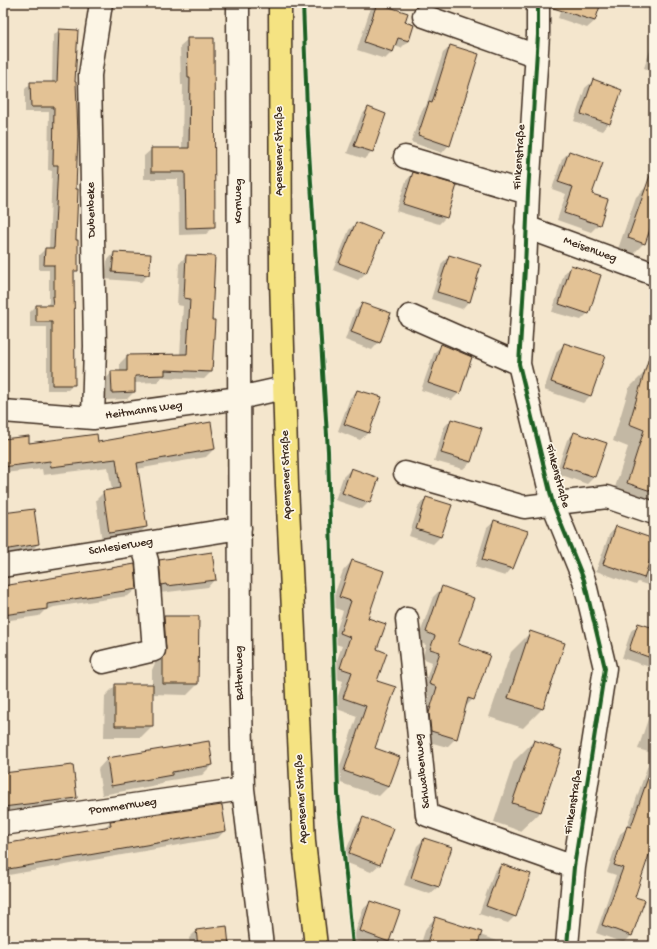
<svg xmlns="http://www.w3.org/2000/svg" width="657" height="949" font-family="'Gochi Hand',sans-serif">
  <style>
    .shadow { fill: #0003 }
    .building { fill: #e3c295; stroke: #3b2a1e }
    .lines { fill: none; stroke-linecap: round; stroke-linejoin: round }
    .minor-casing { stroke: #3b2a1e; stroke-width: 25 }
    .major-casing { stroke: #3b2a1e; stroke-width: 25 }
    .minor { stroke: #fcf5e5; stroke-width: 22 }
    .major { stroke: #f5e382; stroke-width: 22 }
    .cycleway-casing { stroke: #fcf5e5; stroke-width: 6 }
    .cycleway { stroke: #1b5e20; stroke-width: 4 }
    .labels { text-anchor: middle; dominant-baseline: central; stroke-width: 3.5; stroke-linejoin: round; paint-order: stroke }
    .street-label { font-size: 12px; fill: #3b2a1e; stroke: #fcf5e5 }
  </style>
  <rect width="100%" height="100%" fill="#f4e6cd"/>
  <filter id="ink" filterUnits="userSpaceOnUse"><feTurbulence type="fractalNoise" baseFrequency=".025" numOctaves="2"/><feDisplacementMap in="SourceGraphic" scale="8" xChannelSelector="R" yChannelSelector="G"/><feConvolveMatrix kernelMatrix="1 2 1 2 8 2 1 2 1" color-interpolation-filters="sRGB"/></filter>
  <g filter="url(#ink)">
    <!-- shadow -->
    <path class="shadow" d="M378 3 407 13 404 22 413 26 408 41 401 48 394 46 392 52 385 59 357 50 370 10Z
      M563 3H600L595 21 587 28 558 18Z
      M59 30 74 83 75 241 77 270 73 274 74 384 68 390H47V327H30V312L36 306H47L49 302V270H39V255L45 249H49L52 171 48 170 49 112H25V89L31 83H52L53 36Z
      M188 39 214 227 206 234 179 235 178 179H144V156L152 149H182L183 85H181L180 46Z
      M654 39V72L644 68Z
      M451 46 449 145 442 153 411 142 422 110 426 106 443 53Z
      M593 81 609 123 602 131 574 121 585 88Z
      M368 108 385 115 372 152 365 159 347 153 361 116Z
      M569 152 591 194 599 224 591 232 557 220 566 194 552 189 562 159Z
      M413 173 446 217 439 224 396 211 406 181Z
      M647 186 654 188V238L647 236 644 243 633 254 618 249 636 197Z
      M356 223 381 233 366 273 358 280 333 270 349 230Z
      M114 253 148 275 141 282 105 279 107 261Z
      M186 256 214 257 211 372 204 379 162 377 157 382 134 383V392L127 399 105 400V380L112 372H120V363L127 356 180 355 183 306 177 305 179 264Z
      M449 256 469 301 462 309 431 299 442 263Z
      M571 266 588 313 581 320 552 312 564 274Z
      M363 304 379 342 372 350 345 340 355 311Z
      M654 340V500L644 510 611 500 628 447 613 441 629 388 643 374Z
      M565 344 590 396 583 403 544 390 557 351Z
      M442 345 459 393 452 400 421 390 434 353Z
      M357 391 380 397 368 433 360 440 338 431 350 398Z
      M451 420 471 462 463 469 434 461 444 427Z
      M574 433 594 477 587 484 556 473 567 440Z
      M3 440 28 444 97 443 214 449 206 457 137 469 146 527 138 535 102 541 96 500 104 492 112 490 108 467 43 475 42 469 3 473Z
      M351 469 369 502 362 509 335 500 343 477Z
      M426 498 450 506 440 537 433 544 409 536 419 505Z
      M3 514 38 544 27 555 3 558Z
      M495 521 512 568 505 576 475 567 487 528Z
      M616 527 654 541V587L638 582 636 585 596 571 609 535Z
      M160 561 215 579 208 587 160 593 152 568Z
      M352 561 376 650 374 749 399 758 388 787 379 796 335 781 357 716 334 708 343 681 331 677 342 646 332 643 343 611 330 606 343 571Z
      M3 587 136 589 128 596 54 607 44 611 39 616 3 621Z
      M442 588 473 699 464 708 456 738 447 747 422 740 420 723 429 696 421 694 432 662 422 658 426 645 417 642 433 597Z
      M164 617 198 684 187 695 152 694V726L141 737H104L105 696 116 685H152V670L156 661 153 627Z
      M639 624 654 629 653 668 622 658 631 631Z
      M530 633 564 644 542 709 523 728 489 717 511 652Z
      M654 709V837L633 897 631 936 624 943 596 933 616 875 607 872 620 834 626 829 652 753 638 749 650 713Z
      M534 741 561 750 540 812 520 831 494 822 514 761Z
      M107 759 212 765 202 775 165 781 162 784 102 795 98 769Z
      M3 774 76 798 69 805 3 813Z
      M363 818 392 829 379 865 371 872 342 861 356 826Z
      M110 822 225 830 218 838 3 876V845L104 828Z
      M424 839 438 887 430 894 404 885 417 846Z
      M501 865 515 916 508 923 479 914 494 872Z
      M371 902 388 941 383 946H374L353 939 363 909Z
      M435 918 480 935 512 946H420L426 928Z
      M196 931 228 946H190L189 938Z"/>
    <!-- building -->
    <path class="building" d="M377 3 408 13 405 22 414 25 409 41 398 38 393 52 364 42Z
      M550 3H601L595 21 550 7Z
      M59 29 78 30 75 82H76L78 135 76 189H78L76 240H78V271H74L75 385H52V322H36V305H53L52 297H54V265H44L45 248H54L58 165H53L54 107H31L30 82H57Z
      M187 38H214L215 227 186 228 185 172H151V148H189L190 78H188Z
      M450 45 479 54 450 146 418 135 429 102 432 103Z
      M593 79 622 90 610 124 581 114Z
      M368 107 386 114 373 152 354 146Z
      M569 151 603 163 592 194 608 199 600 225 564 213 573 187 558 182Z
      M652 170H654V218L645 244 628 238Z
      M413 172 457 185 447 218 403 204Z
      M356 222 383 233 366 273 339 263Z
      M114 252 151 254 149 275 112 272Z
      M186 255 215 256 212 320H215L212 372 165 370V375L135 376V392L112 393 111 371H127V355L187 354 190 299 184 298Z
      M449 255 481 265 470 302 437 292Z
      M571 265 601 275 589 314 559 304Z
      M362 303 391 313 380 343 351 332Z
      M564 343 605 356 591 396 551 382Z
      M441 344 472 357 460 394 428 383Z
      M650 354H654V492L627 483 644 430 629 424Z
      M357 390 382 397 369 433 344 424Z
      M451 419 482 428 471 462 441 453Z
      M211 422 215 449 137 463 147 527 109 533 103 491 120 488 116 459 51 467 50 461 3 467V439L29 436V443L97 434 98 442Z
      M574 432 607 443 595 477 562 466Z
      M351 468 379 478 370 503 342 493Z
      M426 497 452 505 441 537 416 529Z
      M34 509 39 544 3 550V513Z
      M494 520 528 531 513 569 482 560Z
      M616 526 654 539V549L644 578 603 564Z
      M212 552 216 580 167 586 166 584 161 585 159 560Z
      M352 560 384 571 368 618 386 624 377 649 387 653 377 681 396 687 375 748 400 757 389 787 344 771 366 706 343 698 352 672 340 668 350 637 340 633 351 601 339 597Z
      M135 564 137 589 61 601V602L47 604V609L3 615V586Z
      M442 586 474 598 458 644 490 655 474 700 468 698 457 739 431 731 429 713 437 687 429 684 440 652 430 649 435 636 426 632Z
      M164 616H199L198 684H163V658L166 649Z
      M638 623 654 628V659L629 650Z
      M530 631 565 643 543 709 508 698Z
      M115 684H153V726H115Z
      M534 740 562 750 541 812 512 803Z
      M209 741 213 765 172 772V775L111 786 107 758Z
      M73 765 77 798 3 807V773Z
      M652 766 654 767V840L635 897 645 900 632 936 602 925 623 868 614 865 627 826 631 827Z
      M222 805 226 831 3 870V844L111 826 110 821Z
      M363 817 394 829 380 865 349 853Z
      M424 838 452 847 439 887 411 878Z
      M501 864 531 874 516 917 486 906Z
      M370 901 400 911 389 942 360 931Z
      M435 917 482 932 477 946H426Z
      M227 926 229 946H198L196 930Z"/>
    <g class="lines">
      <defs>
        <path id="minor" d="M238 3 240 664 243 789 262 946
          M538 3V35L528 193 525 268 519 364 553 504 584 580 605 668 574 867 567 946
          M424 16 537 56
          M405 157 528 193
          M526 227 654 274
          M410 316 519 364
          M3 411 93 418 239 398 284 388
          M93 418 95 346 90 75 101 3
          M405 473 524 507 607 497 654 513
          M3 566 240 528
          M407 619 427 815 574 867
          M103 662 154 650 147 561 142 544
          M3 824 243 789"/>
        <path id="major" d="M280 3 281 279 287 485 304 842 316 946"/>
      </defs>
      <!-- minor casing -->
      <use href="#minor" class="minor-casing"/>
      <!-- major casing -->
      <use href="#major" class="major-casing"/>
      <!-- minor -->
      <use href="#minor" class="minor"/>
      <!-- major -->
      <use href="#major" class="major"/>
      <defs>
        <path id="cycleway" d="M303 3 308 136 328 451 338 794 353 946
          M538 3V35L528 193 525 268 519 364 553 504 584 580 605 668 574 867 567 946"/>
      </defs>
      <!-- cycleway casing -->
      <use href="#cycleway" class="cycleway-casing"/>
      <!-- cycleway -->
      <use href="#cycleway" class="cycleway"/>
    </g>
  </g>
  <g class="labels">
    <!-- street labels -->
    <g class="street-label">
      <text transform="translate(280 151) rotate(-90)">Apensener Straße</text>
      <text transform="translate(520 157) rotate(-86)">Finkenstraße</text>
      <text transform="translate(239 201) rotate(-90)">Kornweg</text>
      <text transform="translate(92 210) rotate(-91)">Dubenbeke</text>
      <text transform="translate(590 250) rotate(20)">Meisenweg</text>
      <text transform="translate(144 411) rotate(-8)">Heitmanns Weg</text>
      <text transform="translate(287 475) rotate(-92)">Apensener Straße</text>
      <text transform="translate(557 476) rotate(75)">Finkenstraße</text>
      <text transform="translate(121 547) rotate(-9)">Schlesierweg</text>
      <text transform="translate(240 673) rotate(-91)">Baltenweg</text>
      <text transform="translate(423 771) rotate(-96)">Schwalbenweg</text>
      <text transform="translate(302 799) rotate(-93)">Apensener Straße</text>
      <text transform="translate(574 802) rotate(-81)">Finkenstraße</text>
      <text transform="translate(123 807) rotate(-8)">Pommernweg</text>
    </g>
  </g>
  <!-- margin -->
  <rect width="657" height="949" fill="none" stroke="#fcf5e5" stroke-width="16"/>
  <rect x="8" y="8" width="641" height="933" fill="none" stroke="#3b2a1e" stroke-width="1.5" filter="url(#ink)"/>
</svg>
